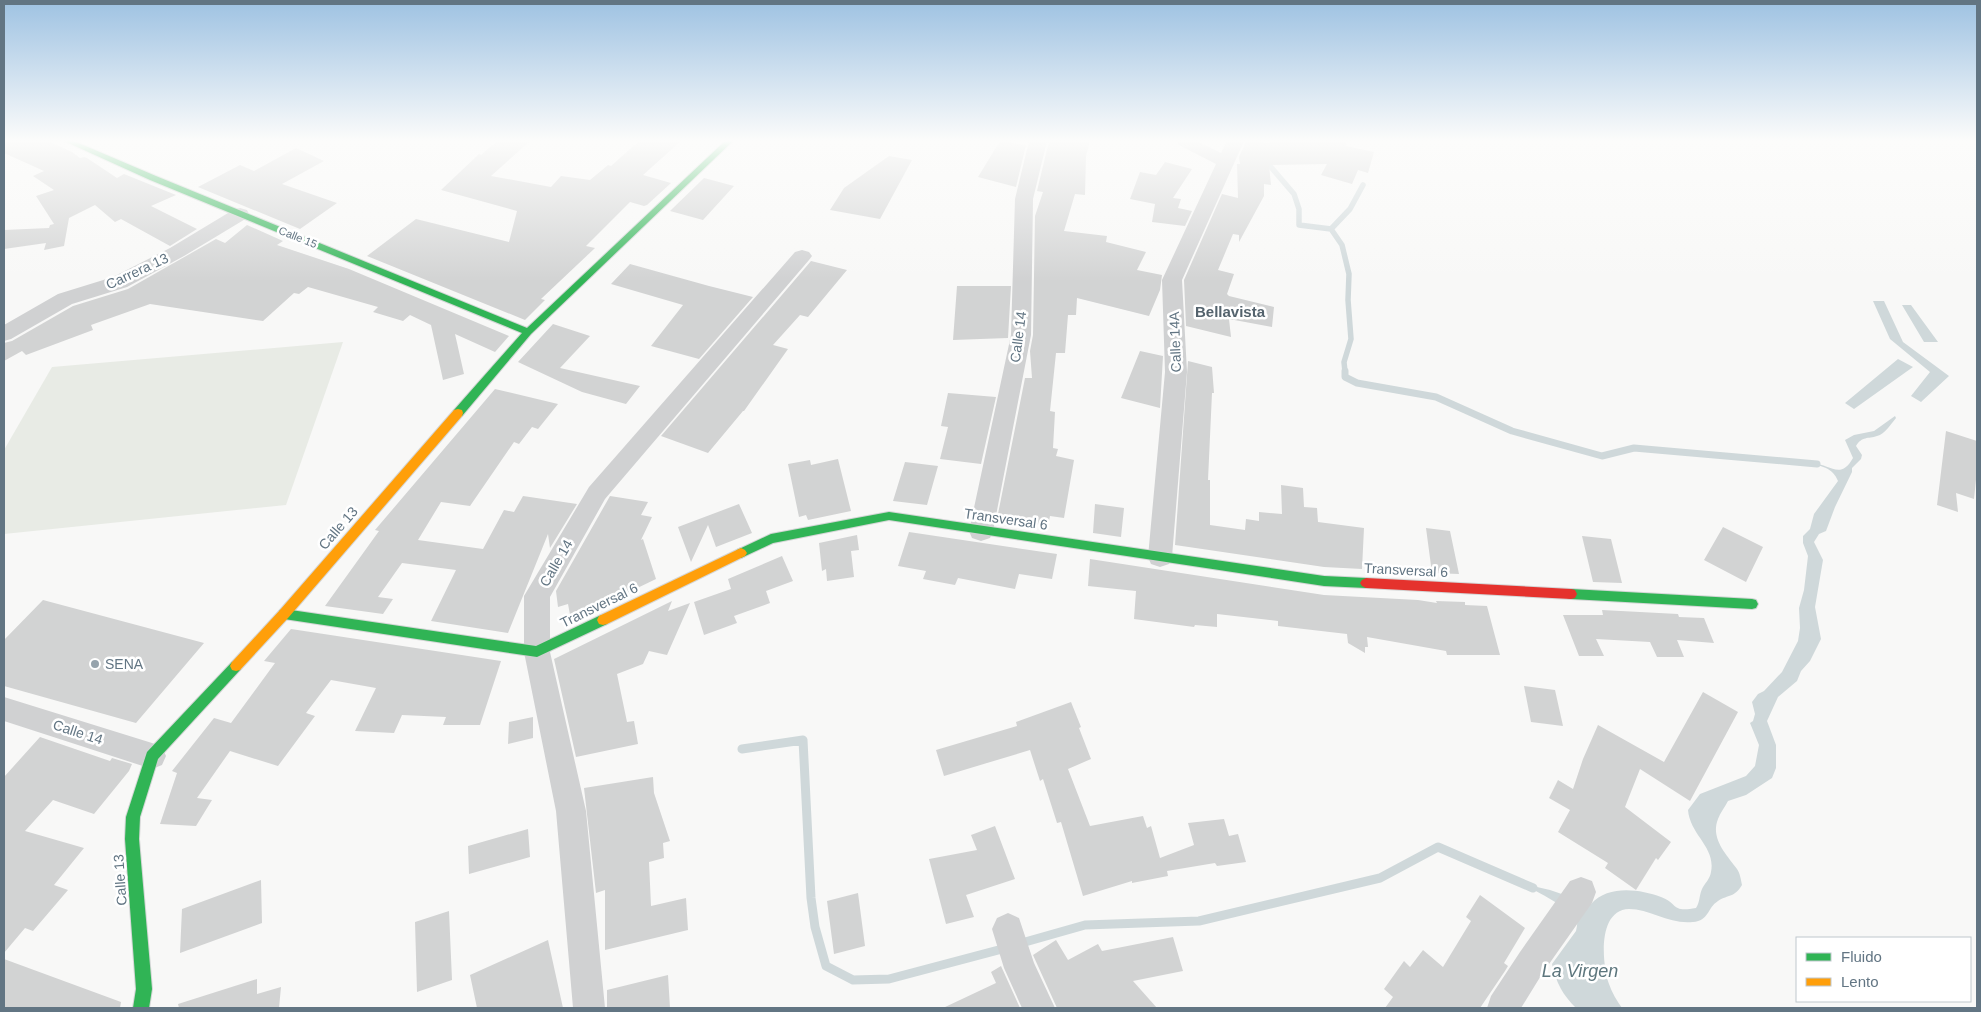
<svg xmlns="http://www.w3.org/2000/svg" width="1981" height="1012" font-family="Helvetica,sans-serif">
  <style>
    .green { fill: #e8ebe5 }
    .water { fill: #cfd8da }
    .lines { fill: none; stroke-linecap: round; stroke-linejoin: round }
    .stream-far2 { stroke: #cfd8da; stroke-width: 5.5 }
    .stream-far1 { stroke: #cfd8da; stroke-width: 7 }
    .stream { stroke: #cfd8da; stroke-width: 9 }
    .building { fill: #d2d3d3 }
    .fast-casing { stroke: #d4d6d6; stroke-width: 2 }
    .slow-casing { stroke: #d4d6d6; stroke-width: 2 }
    .jam-casing { stroke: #d4d6d6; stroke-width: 2 }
    .street { fill: #d0d1d2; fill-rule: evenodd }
    .fast { fill: #30b455; fill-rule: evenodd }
    .slow { fill: #ff9f0a; fill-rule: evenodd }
    .jam { fill: #e5322d; fill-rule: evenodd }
    .poi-dot { fill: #96a3ac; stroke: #fff; stroke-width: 2 }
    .labels { text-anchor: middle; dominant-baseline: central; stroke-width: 5; stroke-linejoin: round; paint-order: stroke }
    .far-street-label { font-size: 11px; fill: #627583; stroke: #fff }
    .street-label { font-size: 14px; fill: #627583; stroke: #fff }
    .poi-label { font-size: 14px; fill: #627583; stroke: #fff; text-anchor: start }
    .neighbourhood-label { font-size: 15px; font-weight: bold; fill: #54636d; stroke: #fff }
    .near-water-label { font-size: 18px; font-style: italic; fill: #5d767d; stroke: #fff }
  </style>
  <rect width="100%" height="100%" fill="#f8f8f7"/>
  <!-- green -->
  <path class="green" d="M343 342 286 505 4 534V450L52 367Z"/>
  <!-- water -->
  <path class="water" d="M1873 301H1884L1903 342 1949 376 1921 402 1911 396 1930 372 1890 339Z
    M1902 305H1911L1938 342H1924Z
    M1898 359 1913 367 1854 409 1845 403Z
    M1895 416 1896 418C1891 424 1885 434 1877 436 1868 439 1862 436 1856 446L1862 455 1861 459 1852 468V472L1835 507 1826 531 1819 534 1814 542 1823 560 1815 607 1821 639 1810 661 1801 671 1797 681 1778 697 1767 721 1776 745V768L1772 778 1746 795 1728 801C1725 807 1720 813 1718 819 1710 839 1727 855 1737 869 1740 873 1741 880 1742 885 1734 898 1729 894 1718 901 1707 908 1709 921 1693 922 1671 925 1650 909 1629 909 1597 910 1602 964 1609 984 1612 993 1617 1001 1622 1008H1576C1563 995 1556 983 1552 964L1576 931C1577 926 1578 923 1576 919 1567 906 1538 893 1524 884L1550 890 1591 904C1608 885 1639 889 1661 897 1678 903 1671 913 1696 908 1700 902 1699 896 1702 889 1705 883 1710 879 1711 872 1716 847 1690 835 1688 810L1700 794 1746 776 1755 766 1759 745 1750 723 1753 721 1755 714 1752 702 1758 694 1764 691 1782 672 1798 641 1800 628 1799 608 1804 590 1808 556 1803 543V536L1810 529 1814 514 1838 481C1833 468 1821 465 1808 464 1828 460 1839 483 1853 458L1845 440 1854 435 1874 431Z"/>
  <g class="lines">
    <!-- stream-far2 -->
    <path class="stream-far2" d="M1264 159 1294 194 1299 209V225L1331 229
      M1345 372 1344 362 1351 339 1348 300 1349 274 1342 245 1331 229 1350 209 1363 185"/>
    <!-- stream-far1 -->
    <path class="stream-far1" d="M1345 371V377L1357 383 1436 397 1512 431 1602 456 1634 448 1817 464"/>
    <!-- stream -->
    <path class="stream" d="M742 749 803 740 811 898 815 927 826 966 853 980 889 979 1006 948
      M1018 944 1085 925 1199 921 1380 878 1438 847 1533 888"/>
  </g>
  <!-- building -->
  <path class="building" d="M4 141H48L72 152 80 158 84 157 87 158 117 178 124 174 176 195 151 206 197 229 170 246 121 219 115 222 95 205 69 218 64 246 44 250 46 243 4 249V230L49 228 50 225 54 224 36 196 54 190 33 176 44 171 4 153Z
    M497 141H530L491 176 551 187 561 176 590 180 608 165 611 166 639 141H681L643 175 671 183 647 205 644 206 630 202 586 246 595 248 541 299 545 300 525 320 367 256 416 219 509 242 517 211 441 190 479 154 481 155Z
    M1000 141 1026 145 1016 187 978 177Z
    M1049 141H1090L1086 156 1085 195 1075 194 1064 231 1107 236 1106 242 1146 252 1137 270 1162 275 1160 290 1149 316 1077 298 1076 315H1068L1065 353H1056L1050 411 1055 412 1053 448 1058 449 1056 456 1074 460 1064 518 1050 516 1048 526 997 519 1025 378H1032L1030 351 1033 335 1035 216 1043 192 1037 191Z
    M1269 141H1346V146L1374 152 1368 173 1358 170 1352 184 1321 175 1327 164 1269 165 1271 185 1264 184V196L1239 242V235L1233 234 1218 270 1234 274 1227 294 1229 296 1274 307 1272 327 1229 319 1231 337 1186 326 1184 280 1222 194 1238 198 1237 164H1240L1239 157 1246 142 1269 143Z
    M296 148 324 161 282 184 337 203 300 229 198 187 240 165 254 171Z
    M889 156 912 160 880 219 830 210 844 188Z
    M1165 162 1192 169 1173 198 1181 199 1178 208 1192 211 1185 226 1152 222 1155 204 1130 199 1140 172 1156 175Z
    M704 178 734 186 703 220 670 211Z
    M247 225 283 241 277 245 349 269 509 336 495 352 455 334 464 374 443 380 431 325 410 315 403 321 373 312 378 307 308 287 299 294 294 293 263 321 150 304 91 325 93 330 26 355 22 351 4 361V343L12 341 73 306 128 289 216 239 225 243Z
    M811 261 847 270 808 317 800 315 773 345 788 349 744 411H743L708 453 661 436Z
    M630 264 709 286 753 297 699 359 651 346 683 305 611 284Z
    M957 286H1011L1008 338 953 340Z
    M553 324 590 336 560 368 640 386 626 404 582 392 518 362Z
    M1140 351 1163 356 1160 408 1121 398Z
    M1188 361 1212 367 1214 393H1212L1208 480H1210V525L1245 530 1246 519 1259 521V512L1282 514 1281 485 1303 488 1304 507 1317 508 1318 522 1364 528 1362 569 1324 567 1175 545Z
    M495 389 558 404 538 429 532 427 519 444 514 442 470 506 441 502 418 540 483 549 504 510 514 512 523 496 577 504 550 548 548 534 508 633 431 621 456 570 402 563 378 597 393 599 383 614 325 606 379 531 375 530Z
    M948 393 996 397 981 464 940 459 948 427 941 426Z
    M1946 431 1977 441V470L1974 499 1956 493 1958 512 1937 505Z
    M838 459 851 511 808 520 806 515 799 517 788 464 810 460 811 465Z
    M905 462 938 466 927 505 893 501Z
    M610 496 648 502 641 515 652 517 641 540 643 539 656 579 571 620 568 604 558 607 556 591Z
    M739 504 752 533 716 547 708 525 691 562 678 527Z
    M1095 504 1124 508 1121 537 1093 533Z
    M1723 527 1763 547 1746 582 1704 560Z
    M1426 528 1450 531 1459 574 1432 573Z
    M909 532 1057 554 1052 579 1019 574 1015 589 958 578 955 585 923 579 926 571 898 566Z
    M857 535 859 550 851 551 854 577 827 581 826 569 822 571 819 543Z
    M1582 536 1611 539 1622 583 1593 582Z
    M782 556 793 581 766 591 770 603 734 616 737 623 704 635 694 602 731 589 728 579Z
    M1090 559 1324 595 1418 600 1437 603 1436 601 1465 602V605L1487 606 1500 655H1447L1446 651 1367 637 1368 647H1365V653L1348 643 1347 634 1278 626V621L1217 614V627L1195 625 1194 627 1134 619 1136 591 1088 586Z
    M43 600 204 643 136 723 4 686V640Z
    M672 601 668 611 690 603 667 655 649 651 643 664 617 674 627 722 634 721 638 744 576 757 554 659Z
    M1602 610 1678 614 1679 617 1704 618 1714 643 1677 640 1684 657H1657L1650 642 1596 639 1604 656H1579L1563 615H1603Z
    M291 629 501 661 480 725H443L446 717 402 715 394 733 355 731 376 688 331 680 306 713 315 716 278 766 230 751 197 798 212 800 196 826 160 824 177 773 172 771 214 718 231 723 275 663 264 661Z
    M1524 686 1555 690 1563 726 1531 722Z
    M1703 692 1738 712 1690 801 1640 769 1625 807 1671 842 1658 860 1656 858 1636 890 1605 868 1608 863 1558 832 1570 810 1549 798 1558 780 1573 789 1583 759 1598 725 1664 762Z
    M1071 702 1081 727 1079 728 1091 759 1068 769 1090 826 1143 816 1147 828 1151 826 1160 858 1194 845 1188 823 1224 819 1229 836 1238 834 1246 862 1217 866 1215 863 1167 871 1168 876 1132 883V881L1083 896 1061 822 1057 823 1043 779 1040 781 1030 750 944 776 936 750 1017 726 1016 722Z
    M533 717V738L508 744 509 722Z
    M40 737 110 761 112 758 132 764 129 771 94 814 53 800 25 831 84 848 54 885 68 890 33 931 25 928 4 953V777Z
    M653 777 654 793 670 841 663 843 664 858 649 862 651 906 686 898 688 930 605 950V890L596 893 584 788Z
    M995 826 1015 879 966 895 974 917 946 924 929 859 977 850 971 835Z
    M528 829 530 857 469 874 468 846Z
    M261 880 262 923 180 953 182 909Z
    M858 893 865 946 834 954 827 901Z
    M1480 895 1525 928 1504 963 1508 966 1505 971 1480 1008H1385L1393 997 1384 989 1404 961 1410 967 1423 950 1443 967 1471 921 1466 917Z
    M449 911 452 980 417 992 415 922Z
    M1173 937 1183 971 1133 981 1157 1008H1057L1033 955 1056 940 1068 960 1098 944 1102 951Z
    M548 940 563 1008H477L470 975Z
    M4 959 121 1002 120 1008H4Z
    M1001 966 1020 1008H943L996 983 991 972Z
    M668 975 670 1008H607V990Z
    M257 979V994L281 987 279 1008H179L178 1004Z"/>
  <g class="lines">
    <defs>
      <path id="fast" d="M64 141H74L156 176 527 328 725 141H733L531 334 462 416H454L453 413 454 410 522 333 150 180Z
        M889 512 1324 576 1366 578 1370 580 1372 583 1370 586 1366 588 1324 586 889 520 773 543 741 558 737 556 735 553 737 550 771 534Z
        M1571 589 1752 599 1756 600 1758 604 1756 608 1752 609 1571 599 1567 598 1565 594 1567 590Z
        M284 609 536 646 599 616 603 615 607 616 609 620 607 624 537 657 284 619 280 618 278 614 280 610Z
        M236 661 240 662 242 666 240 670 158 759 140 817 139 839 152 989 149 1008H133L136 989 125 839 126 817 147 752 232 662Z"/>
      <path id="slow" d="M458 409 462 410 463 413 462 416 288 618 240 670 236 671 232 670 230 666 232 662 280 610 454 410Z
        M741 548 745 550 747 553 745 556 607 624 603 625 599 624 597 620 599 616Z"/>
      <path id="jam" d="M1366 578 1571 589 1575 590 1577 594 1575 598 1571 599 1366 588 1362 586 1360 583 1362 580Z"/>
    </defs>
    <!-- fast casing -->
    <use href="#fast" class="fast-casing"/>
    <!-- slow casing -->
    <use href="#slow" class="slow-casing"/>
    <!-- jam casing -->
    <use href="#jam" class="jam-casing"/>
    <!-- street -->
    <path class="street" d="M1029 141H1047L1033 199 1031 335 993 531 990 538 981 541 972 538 969 531 1011 335 1015 199Z
      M1176 141H1197L1221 153 1227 141H1244L1182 280 1187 372 1172 557 1169 564 1160 567 1151 564 1148 557 1165 372 1162 280 1216 164 1179 145Z
      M240 208 247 210 249 214 247 218 184 256 127 287 72 304 11 339 4 341V325L58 294 113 277 170 248 233 210Z
      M802 250 809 252 812 256 809 260 605 499 550 597V652L586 811 605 1008H573L556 811 524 652V596L589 487 795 252Z
      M4 697 152 743 162 747 166 756 162 765 152 769 4 721Z
      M1581 877 1592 881 1596 892 1592 903 1542 974 1521 1008H1487L1491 996 1520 952 1570 881Z
      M1008 913 1019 918 1034 963 1055 1008H1022L1004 968 992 929 997 918Z"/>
    <!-- fast -->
    <use href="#fast" class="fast"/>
    <!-- slow -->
    <use href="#slow" class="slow"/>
    <!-- jam -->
    <use href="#jam" class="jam"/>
  </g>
  <!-- sky -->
  <linearGradient id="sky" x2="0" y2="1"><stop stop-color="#9ec2e2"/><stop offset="0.5" stop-color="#fcfcfb"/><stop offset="1" stop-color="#fcfcfb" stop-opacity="0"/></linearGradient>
  <rect width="1981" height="282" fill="url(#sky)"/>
  <!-- markers -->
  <circle class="poi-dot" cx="95" cy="664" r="5"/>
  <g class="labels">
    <!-- far-street labels -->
    <g class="far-street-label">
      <text transform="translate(298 237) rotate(22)">Calle 15</text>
    </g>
    <!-- street labels -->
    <g class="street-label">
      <text transform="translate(137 271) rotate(-25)">Carrera 13</text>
      <text transform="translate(1018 337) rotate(-83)">Calle 14</text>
      <text transform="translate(1175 342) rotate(-92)">Calle 14A</text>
      <text transform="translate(1006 519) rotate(8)">Transversal 6</text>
      <text transform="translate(338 528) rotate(-49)">Calle 13</text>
      <text transform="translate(556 563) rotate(-60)">Calle 14</text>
      <text transform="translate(1406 570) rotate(3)">Transversal 6</text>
      <text transform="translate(599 605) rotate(-26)">Transversal 6</text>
      <text transform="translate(78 732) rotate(18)">Calle 14</text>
      <text transform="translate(120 880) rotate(-94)">Calle 13</text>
    </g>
    <!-- poi labels -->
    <g class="poi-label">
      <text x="105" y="664">SENA</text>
    </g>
    <!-- neighbourhood labels -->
    <g class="neighbourhood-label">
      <text x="1230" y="311">Bellavista</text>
    </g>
    <!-- near-water labels -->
    <g class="near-water-label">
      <text x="1580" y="971">La Virgen</text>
    </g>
  </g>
  <!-- border -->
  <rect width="1981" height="1012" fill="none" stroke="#627583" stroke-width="10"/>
  <!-- legend -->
  <rect x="1796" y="937" width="175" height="65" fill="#ffffff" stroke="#c0c8cd"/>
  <rect x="1806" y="953" width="25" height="8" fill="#30b455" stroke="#c0c8cd"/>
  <text x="1841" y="962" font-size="15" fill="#627583">Fluido</text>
  <rect x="1806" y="978" width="25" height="8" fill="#ff9f0a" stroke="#c0c8cd"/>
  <text x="1841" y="987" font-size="15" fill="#627583">Lento</text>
</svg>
